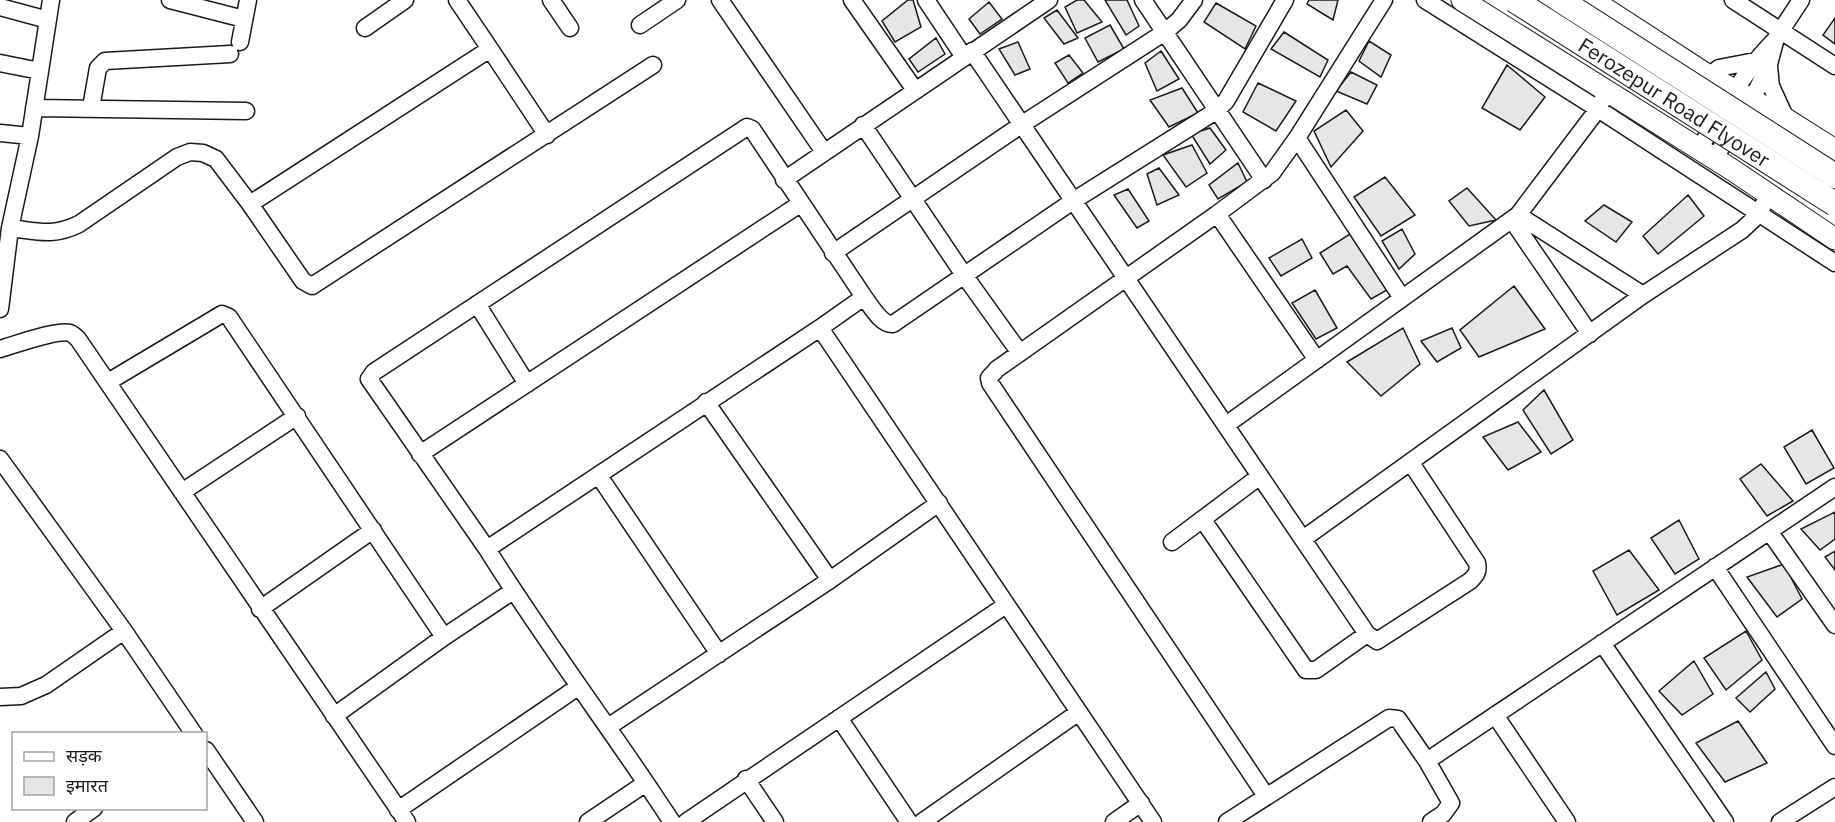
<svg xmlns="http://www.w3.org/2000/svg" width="1835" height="822" font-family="'IBM Plex Sans','Noto Sans Devanagari',sans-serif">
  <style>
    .building { fill: #e6e6e6; stroke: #1a1a1a; stroke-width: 1.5 }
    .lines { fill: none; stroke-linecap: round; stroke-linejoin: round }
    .minor-casing { stroke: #1a1a1a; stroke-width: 19 }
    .major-casing { stroke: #1a1a1a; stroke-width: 23 }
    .minor { stroke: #fff; stroke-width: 16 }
    .major { stroke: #fff; stroke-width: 21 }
    .highway-bridge-casing { stroke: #1a1a1a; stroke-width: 26; stroke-linecap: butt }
    .highway-bridge { stroke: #fff; stroke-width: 24 }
    .labels { text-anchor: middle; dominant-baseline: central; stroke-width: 4.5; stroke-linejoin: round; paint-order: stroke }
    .street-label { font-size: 21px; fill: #1a1a1a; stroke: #fff }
  </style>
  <rect width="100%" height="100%" fill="#fff"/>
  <!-- building -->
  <path class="building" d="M908 0H913L921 27 895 42 882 21Z
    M1077 0H1084L1102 22 1077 33 1065 7Z
    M1105 0H1127L1139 26 1126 35Z
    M1309 0H1338L1333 20 1307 4Z
    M989 2 1002 19 980 34 969 19Z
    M1216 3 1256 26 1245 49 1204 22Z
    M1057 10 1078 38 1064 44 1044 18Z
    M1835 18V44L1823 35Z
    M1110 25 1124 49 1098 62 1085 38Z
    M1284 32 1328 60 1320 77 1271 49Z
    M936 38 945 54 918 72 909 59Z
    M1369 41 1391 55 1381 77 1359 61Z
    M1018 42 1030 69 1015 75 999 49Z
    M1161 51 1179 79 1157 91 1145 63Z
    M1069 55 1083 73 1068 83 1055 63Z
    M1507 65 1545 97 1520 130 1482 108Z
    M1351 72 1377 85 1367 104 1336 91Z
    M1258 83 1296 101 1276 131 1243 112Z
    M1182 88 1198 113 1169 127 1150 100Z
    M1346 110 1363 131 1331 167 1314 131Z
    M1210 128 1226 150 1210 164 1191 134Z
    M1192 145 1207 173 1186 187 1163 155Z
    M1238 163 1247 182 1218 199 1209 185Z
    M1159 168 1179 195 1157 205 1147 174Z
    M1385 177 1415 215 1381 236 1354 197Z
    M1467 188 1496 220 1469 226 1449 201Z
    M1128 189 1149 221 1137 228 1114 195Z
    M1688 195 1704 216 1658 254 1643 236Z
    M1604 205 1632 222 1616 242 1585 221Z
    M1402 229 1415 254 1399 269 1382 241Z
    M1350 234 1387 290 1371 299 1347 266 1333 274 1320 253Z
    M1302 239 1312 258 1281 276 1269 258Z
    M1514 286 1545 329 1479 357 1460 330Z
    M1315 290 1337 328 1316 339 1292 303Z
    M1403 328 1420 364 1381 396 1347 362Z
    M1452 328 1461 348 1437 362 1421 341Z
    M1544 390 1573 440 1551 454 1523 410Z
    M1518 422 1541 452 1508 470 1483 437Z
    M1812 430 1834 468 1806 484 1784 447Z
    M1761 464 1793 501 1767 516 1740 479Z
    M1835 512V539L1820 550 1801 529Z
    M1679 520 1699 559 1675 574 1651 538Z
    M1629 550 1659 590 1617 615 1593 571Z
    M1835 551V570L1825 557Z
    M1784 564 1802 599 1777 617 1747 577Z
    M1746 631 1762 660 1726 690 1704 658Z
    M1694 661 1713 694 1682 715 1659 691Z
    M1766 672 1775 689 1750 712 1736 698Z
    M1738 721 1767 763 1725 782 1696 743Z"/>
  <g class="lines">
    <defs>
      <path id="minor" d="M170 0 244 19
        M457 0 490 49
        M551 0 570 28
        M720 0 824 152
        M852 0 915 90
        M926 0 964 57
        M1143 0 1264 180
        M1425 0 1598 109 1835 263
        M1733 0 1835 66
        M0 7 48 20
        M640 25 677 0
        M365 28 405 0
        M240 42 248 0
        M972 51 1367 634 1377 641 1470 581C1476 575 1479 572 1477 563L1411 463
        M0 63 40 71
        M1769 67 1771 86 1786 119
        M1709 76 1719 68 1755 61
        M34 108 246 111
        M91 108 98 68 105 61 230 54
        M863 125 964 275 1020 353
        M0 133 30 136
        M1297 138 1402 298
        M1699 149C1723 111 1744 70 1776 39
        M1714 159 1751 101 1768 68 1776 38 1801 0
        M784 180 1049 0
        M250 204 490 49 547 135
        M1217 214 1317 360
        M1518 215 1643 295
        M1512 220 1590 334
        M10 228C37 231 53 237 79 224L177 157 190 152 203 153 216 159 250 204 303 281 312 286 653 65
        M833 253 1021 125 1165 32 1179 20 1194 0
        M477 304 527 384
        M0 309 10 228 30 136 51 0
        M820 328 864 297
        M0 349C14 345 58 329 70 333 73 334 76 337 78 339L407 822
        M108 382 222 314 229 317 444 637
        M706 402 830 580
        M1226 425 1518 215 1598 109 1607 91
        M420 454 800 204
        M0 459 124 631 194 734
        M599 476 719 654
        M182 492 297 416
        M1203 520 1306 670H1316L1367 634
        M1769 531 1835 625
        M1303 539 1643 295 1742 230 1758 215 1769 194
        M1172 542 1260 476
        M487 549C537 629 593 705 646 783L588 822
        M1715 567 1835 746
        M260 609 373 530
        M1602 643 1725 822
        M0 697 21 696 46 685 124 631
        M1495 715 1567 822
        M334 716 444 637 513 591
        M839 718 909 822
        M608 727 830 580 939 503
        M206 750 255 822
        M746 779 775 822
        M646 783 672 822
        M1266 796 990 383 989 378 997 369 1217 214 1272 173 1297 138 1384 0
        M398 810 578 687
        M75 822 94 808
        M686 822 1006 605
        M922 822 1079 712
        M1114 822 1141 803
        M1153 822 820 328 487 549 369 379 374 372 747 127 752 129 864 297C871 306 881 325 893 324L1073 201 1216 111 1226 101 1285 0
        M1227 822 1389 718 1398 719 1427 761
        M1431 822 1443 814 1451 803 1427 761 1835 487
        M1780 822 1835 787"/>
      <path id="major" d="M1462 0 1731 169 1835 239
        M1592 0 1709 76 1786 119 1835 150"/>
    </defs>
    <!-- minor casing -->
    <use href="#minor" class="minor-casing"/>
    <!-- major casing -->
    <use href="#major" class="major-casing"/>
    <!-- minor -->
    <use href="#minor" class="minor"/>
    <!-- major -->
    <use href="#major" class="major"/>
    <defs>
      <g id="highway-bridge">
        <path id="s1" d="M1514 0 1835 204"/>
        <path d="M1560 0 1835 176"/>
      </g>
    </defs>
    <!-- highway-bridge casing -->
    <use href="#highway-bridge" class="highway-bridge-casing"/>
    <!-- highway-bridge -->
    <use href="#highway-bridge" class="highway-bridge"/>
  </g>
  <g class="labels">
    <!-- street labels -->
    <g class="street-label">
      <text stroke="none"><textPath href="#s1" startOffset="190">Ferozepur Road Flyover</textPath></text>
    </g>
  </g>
  <!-- legend -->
  <rect x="12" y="732" width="195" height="78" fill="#ffffff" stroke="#a3a3a3" stroke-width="1.5"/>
  <rect x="24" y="752" width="30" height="9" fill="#ffffff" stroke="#a3a3a3" stroke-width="1.5"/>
  <text x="66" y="762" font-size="18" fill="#1a1a1a">सड़क</text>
  <rect x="24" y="777" width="30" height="18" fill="#e6e6e6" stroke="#a3a3a3" stroke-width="1.5"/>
  <text x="66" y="792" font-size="18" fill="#1a1a1a">इमारत</text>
</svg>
